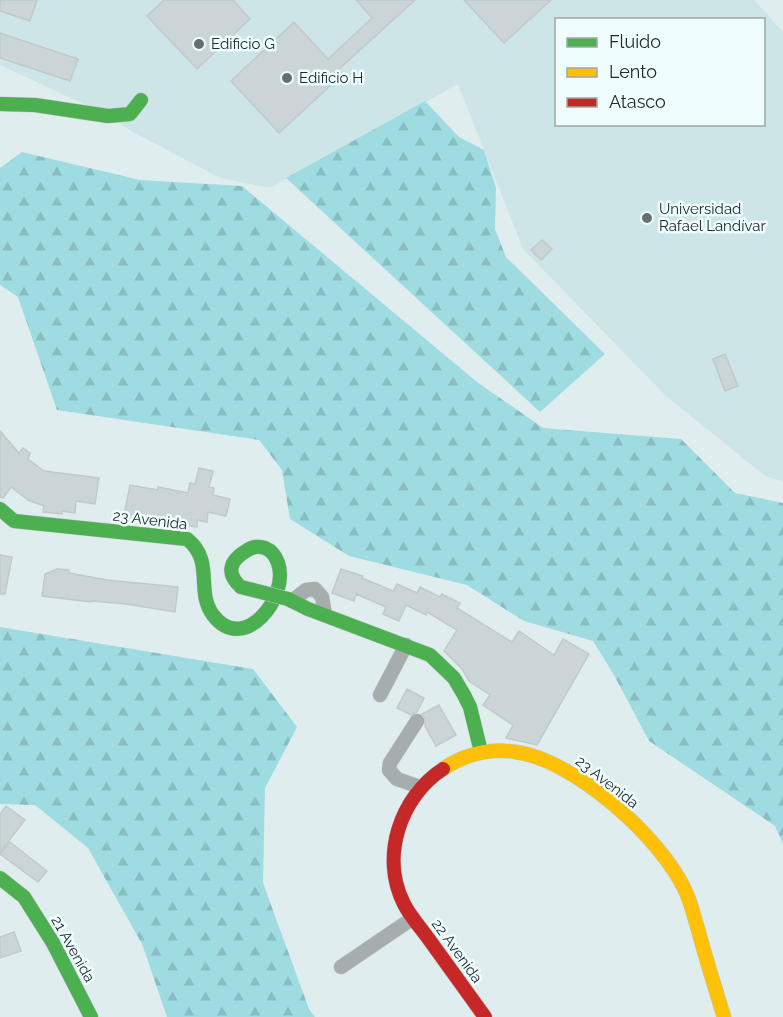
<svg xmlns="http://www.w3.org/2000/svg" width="783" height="1017" font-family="Raleway,sans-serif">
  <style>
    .built { fill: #cde5e7; fill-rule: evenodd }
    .forest { fill: url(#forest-firs) }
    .building { fill: #cbd5d7; stroke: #c0cacb; stroke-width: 1.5 }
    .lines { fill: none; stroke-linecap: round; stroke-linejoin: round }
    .street-casing { stroke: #bfc9ca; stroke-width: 15 }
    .fast-casing { stroke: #bfc9ca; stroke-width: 15 }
    .slow-casing { stroke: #bfc9ca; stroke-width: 15 }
    .jam-casing { stroke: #bfc9ca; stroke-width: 15 }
    .street { stroke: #a7acac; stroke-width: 14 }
    .fast { stroke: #4caf50; stroke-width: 14 }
    .slow { stroke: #ffc107; stroke-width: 14 }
    .jam { stroke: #c62828; stroke-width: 14 }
    .fast-bridge-casing { stroke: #bfc9ca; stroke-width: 15; stroke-linecap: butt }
    .fast-bridge { stroke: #4caf50; stroke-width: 14 }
    .poi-dot { fill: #646f70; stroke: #effdfe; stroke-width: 2 }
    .labels { text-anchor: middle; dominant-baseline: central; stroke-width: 5; stroke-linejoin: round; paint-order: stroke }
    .poi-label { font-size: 15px; fill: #222b2c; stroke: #effdfe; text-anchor: start }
    .street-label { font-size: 15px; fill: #222b2c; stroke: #effdfe }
  </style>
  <defs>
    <pattern id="forest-firs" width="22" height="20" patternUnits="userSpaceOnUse" patternTransform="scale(1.5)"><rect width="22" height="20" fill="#9edce2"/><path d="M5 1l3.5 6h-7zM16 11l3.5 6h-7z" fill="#88bdc2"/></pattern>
  </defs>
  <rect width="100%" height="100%" fill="#e0edee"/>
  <!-- built -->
  <path class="built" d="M0 0H754L783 32V482L765 476 666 396 523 249 458 84 270 188 220 178 133 132 103 113 0 65ZM556 20H764V124H556Z"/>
  <!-- forest -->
  <path class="forest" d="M425 101 459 137 484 150 496 188 495 229 506 257 605 354 540 412 286 178Z
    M22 152 140 180 242 186 477 382 543 428 681 439 735 493 783 503V844L775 826 649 741 614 675 593 641 524 621 467 585 349 556 290 519 282 470 259 440 57 410 18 297 0 285V168Z
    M0 627 253 669 297 727 265 788 263 883 309 1009 315 1017H167L142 944 88 848 35 805 0 804Z"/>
  <!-- building -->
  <path class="building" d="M0 0H37L30 21 0 11Z
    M164 0H233L250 19 197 69 147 16Z
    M356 0H415L338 70 343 74 279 133 231 81 294 22 328 59 372 18Z
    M464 0H551L504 43Z
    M0 33 78 59 70 81 0 58Z
    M542 240 552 249 541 260 531 250Z
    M725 354 738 386 725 391 713 359Z
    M0 431 19 453 23 448 30 453 28 459 44 471 99 478 95 504 76 501 75 513 62 511V514L43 512 44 506 28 500 11 487 3 498 0 497Z
    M199 468 213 471 209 487 214 488 213 495 230 499 226 516 208 512 207 522 197 520V527L174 523 173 526 159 524 160 523 135 518V521L123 520 130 485 158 490V487L188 493 190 483 195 484Z
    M0 555 12 557 5 594H0Z
    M57 569 69 570V573L107 580 178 587 175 612 126 604 92 601 91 602 42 596 45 574Z
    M341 569 363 576 362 578 393 591 397 584 417 593 420 587 440 597 442 594 460 603 457 608 512 642 519 631 554 655 563 639 589 654 537 745 506 738 513 725 483 705 490 695 469 681 462 669 444 651 457 630 427 612 426 615 406 605 399 621 383 614 386 607 356 594 354 601 332 593Z
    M407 689 424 698 417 712 411 715 397 708Z
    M439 705 456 735 436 746 425 726V717L422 714Z
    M6 806 25 820 0 852V814Z
    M10 842 47 871 38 882 0 854Z
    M14 932 21 951 0 958V937Z"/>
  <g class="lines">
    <defs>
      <path id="street" d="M292 601 306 590 315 589 322 597 325 615
        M380 695 406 645
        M417 721 390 763 389 770 397 779 420 787
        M341 967 413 918"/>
      <path id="fast" d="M0 104 35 105 108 116 130 114 141 100
        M0 509 14 521 187 539C215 561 195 591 213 615 244 656 290 596 278 563 273 548 259 542 246 551 229 561 226 574 241 587
        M288 599 308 609 430 655 454 678 464 695 470 707 481 752
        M0 878 24 897 53 943 91 1017"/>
      <path id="slow" d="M443 769C465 754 490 748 516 752 575 760 661 838 685 890 691 902 694 917 698 929 706 959 715 988 724 1017"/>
      <path id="jam" d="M443 769C400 797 380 857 404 904 410 916 420 927 428 938 447 964 466 991 485 1017"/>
    </defs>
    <!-- street casing -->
    <use href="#street" class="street-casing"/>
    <!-- fast casing -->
    <use href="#fast" class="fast-casing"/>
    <!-- slow casing -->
    <use href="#slow" class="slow-casing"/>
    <!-- jam casing -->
    <use href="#jam" class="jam-casing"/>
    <!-- street -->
    <use href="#street" class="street"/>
    <!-- fast -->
    <use href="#fast" class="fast"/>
    <!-- slow -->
    <use href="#slow" class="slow"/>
    <!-- jam -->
    <use href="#jam" class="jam"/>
    <defs>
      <path id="fast-bridge" d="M241 587 288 599"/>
    </defs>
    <!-- fast-bridge casing -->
    <use href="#fast-bridge" class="fast-bridge-casing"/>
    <!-- fast-bridge -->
    <use href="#fast-bridge" class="fast-bridge"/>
  </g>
  <!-- markers -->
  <g class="poi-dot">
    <circle cx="199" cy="44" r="6"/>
    <circle cx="287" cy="78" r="6"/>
    <circle cx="647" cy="218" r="6"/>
  </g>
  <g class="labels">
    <!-- poi labels -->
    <g class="poi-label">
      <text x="211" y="44">Edificio G</text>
      <text x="299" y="78">Edificio H</text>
      <text x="659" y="209">Universidad<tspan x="659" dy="17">Rafael Landívar</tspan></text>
    </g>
    <!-- street labels -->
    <g class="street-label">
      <text transform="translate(150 520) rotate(7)">23 Avenida</text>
      <text transform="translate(607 782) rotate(38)">23 Avenida</text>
      <text transform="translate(73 949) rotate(61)">21 Avenida</text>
      <text transform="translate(457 951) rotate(54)">22 Avenida</text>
    </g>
  </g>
  <!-- legend -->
  <rect x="555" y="18" width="210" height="108" fill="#effdfe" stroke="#9da9aa" stroke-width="1.5"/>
  <rect x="567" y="38" width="30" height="9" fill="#4caf50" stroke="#9da9aa" stroke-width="1.5"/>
  <text x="609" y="48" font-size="18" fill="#222b2c">Fluido</text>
  <rect x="567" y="68" width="30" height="9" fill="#ffc107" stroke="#9da9aa" stroke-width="1.5"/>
  <text x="609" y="78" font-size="18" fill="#222b2c">Lento</text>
  <rect x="567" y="98" width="30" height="9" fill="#c62828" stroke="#9da9aa" stroke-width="1.5"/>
  <text x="609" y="108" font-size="18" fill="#222b2c">Atasco</text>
</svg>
